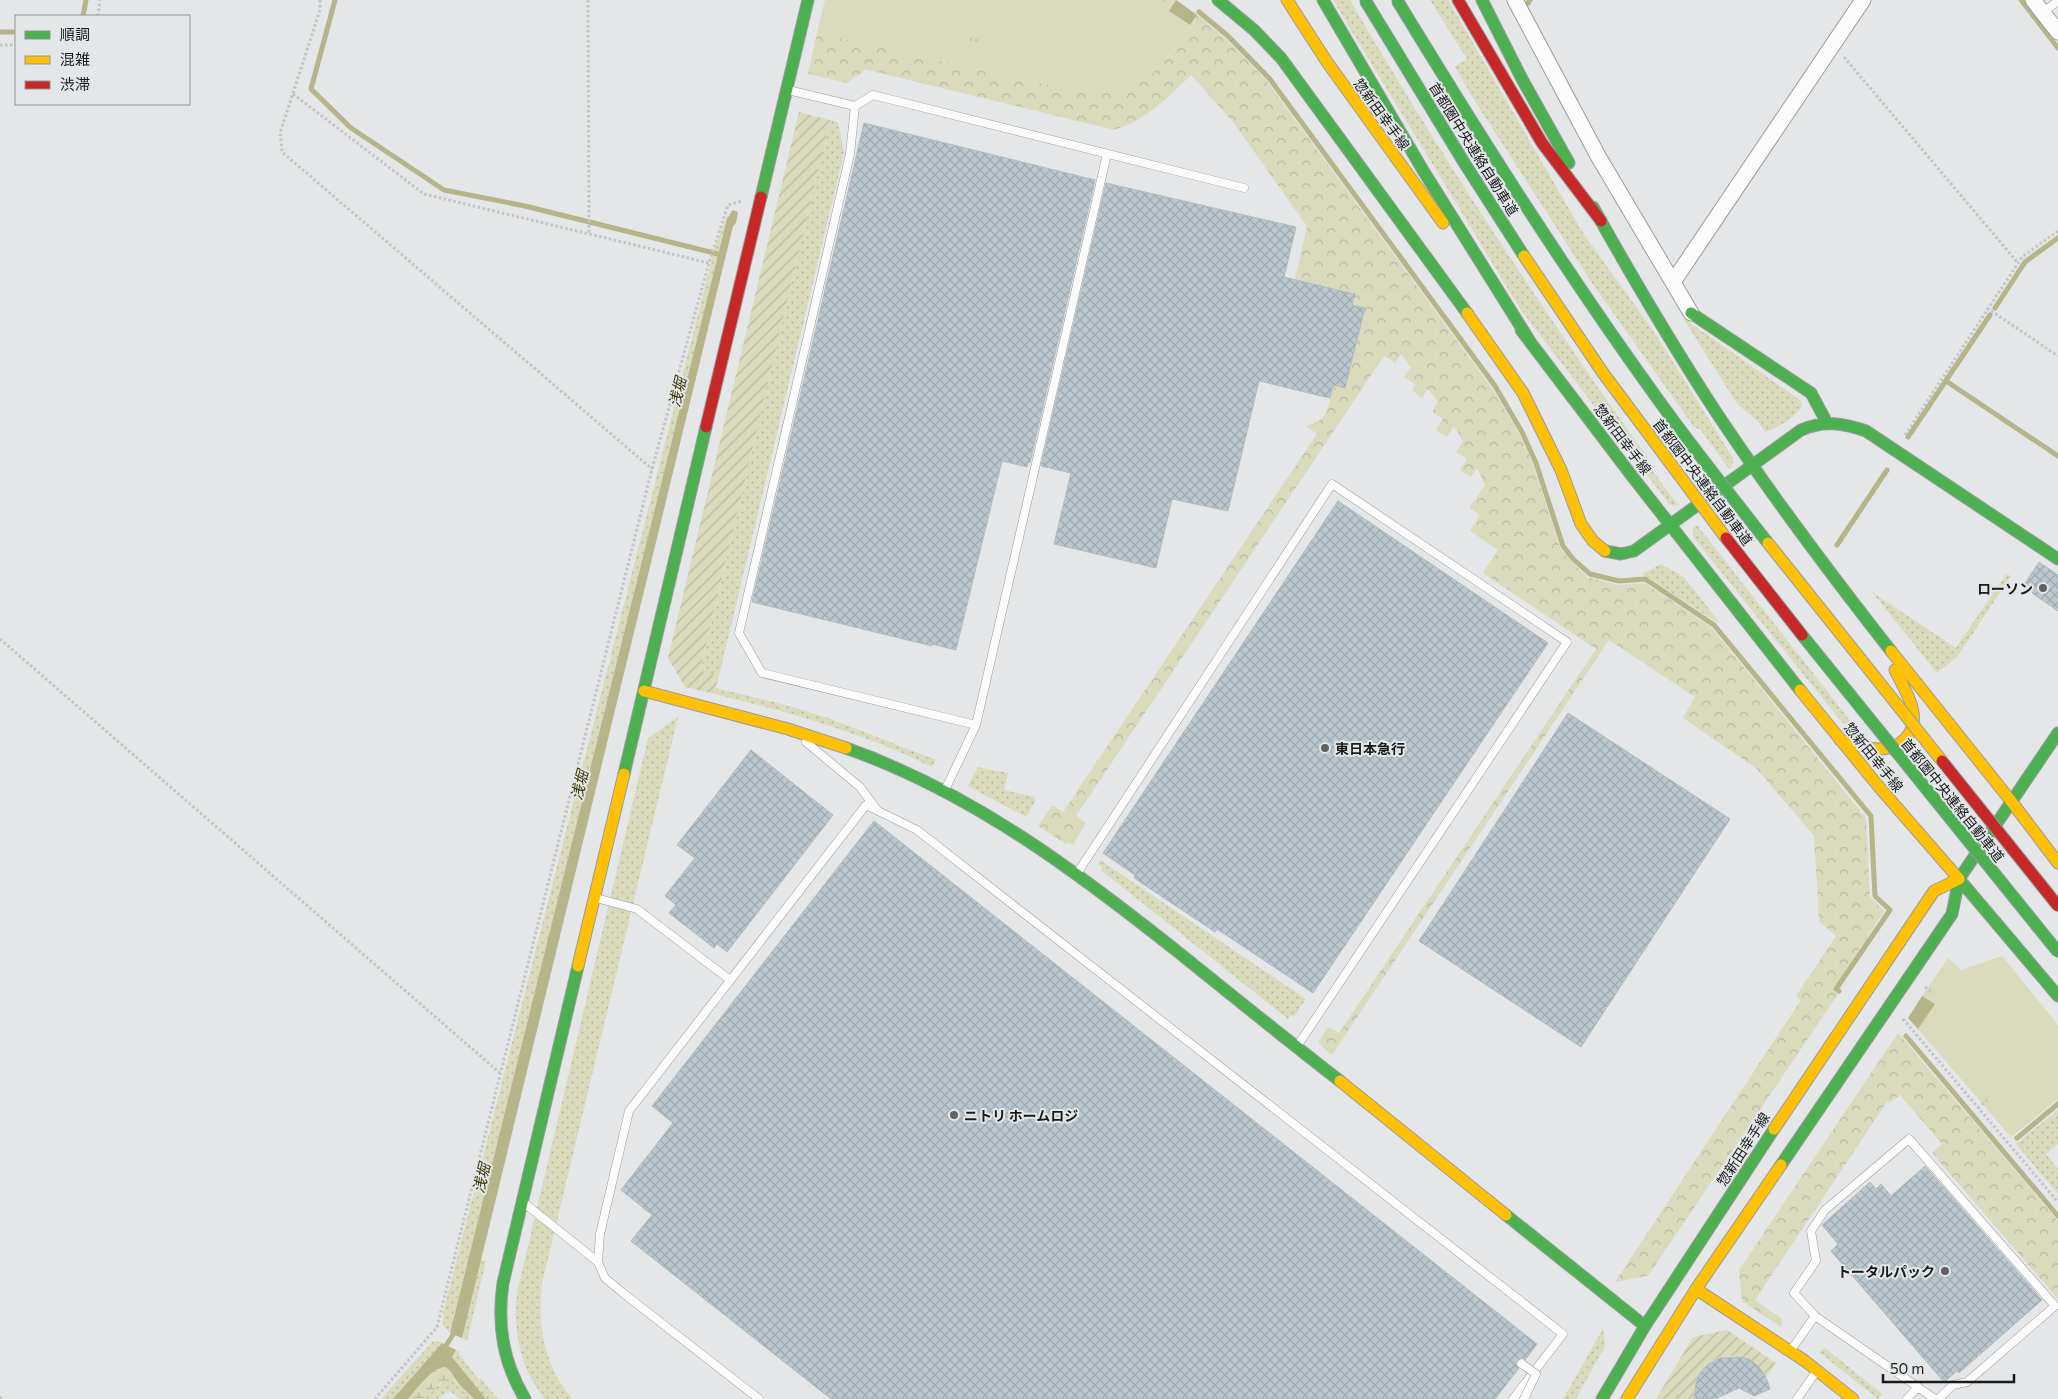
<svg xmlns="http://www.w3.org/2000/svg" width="2058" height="1399" font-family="Commissioner,'Noto Sans JP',sans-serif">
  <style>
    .grass { fill: url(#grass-dots) }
    .forest { fill: url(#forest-crowns) }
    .wetland { fill: url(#wetland-marsh) }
    .park { fill: #dadabd }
    .garden { fill: url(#garden-furrows) }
    .water { fill: #b6b489 }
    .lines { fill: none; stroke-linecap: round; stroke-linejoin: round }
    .stream { stroke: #b6b489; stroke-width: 5 }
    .building { fill: url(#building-cross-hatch); stroke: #b7b9b9 }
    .lane-casing { stroke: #9a9b9c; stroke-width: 9 }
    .street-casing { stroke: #9a9b9c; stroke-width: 17 }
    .fast-casing { stroke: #9a9b9c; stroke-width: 13 }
    .slow-casing { stroke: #9a9b9c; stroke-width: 13 }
    .jam-casing { stroke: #9a9b9c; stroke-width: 13 }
    .path { stroke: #c4c5c5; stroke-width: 3; stroke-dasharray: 2.5 2.5; stroke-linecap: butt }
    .lane { stroke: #fbfbfb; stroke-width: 8 }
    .street { stroke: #fbfbfb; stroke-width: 15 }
    .fast { stroke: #4caf50; stroke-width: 11 }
    .slow { stroke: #ffc107; stroke-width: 11 }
    .jam { stroke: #c62828; stroke-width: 11 }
    .lane-bridge-casing { stroke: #9a9b9c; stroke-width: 9; stroke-linecap: butt }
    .fast-bridge-casing { stroke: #8e9ea5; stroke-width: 13; stroke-linecap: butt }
    .slow-bridge-casing { stroke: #8e9ea5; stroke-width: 13; stroke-linecap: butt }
    .jam-bridge-casing { stroke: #8e9ea5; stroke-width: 13; stroke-linecap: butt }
    .lane-bridge { stroke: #fbfbfb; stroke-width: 8 }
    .fast-bridge { stroke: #4caf50; stroke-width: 11 }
    .slow-bridge { stroke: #ffc107; stroke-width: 11 }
    .jam-bridge { stroke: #c62828; stroke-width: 11 }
    .poi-dot { fill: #606162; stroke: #e3e7e8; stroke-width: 2 }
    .labels { text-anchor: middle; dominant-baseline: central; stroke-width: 4; stroke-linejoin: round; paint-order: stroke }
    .street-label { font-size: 14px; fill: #191a1b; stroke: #e3e7e8 }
    .poi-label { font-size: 14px; font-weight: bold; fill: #191a1b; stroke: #e3e7e8; text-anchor: end }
    .water-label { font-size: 15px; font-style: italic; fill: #3a3703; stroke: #e3e7e8 }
  </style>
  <defs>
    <pattern id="grass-dots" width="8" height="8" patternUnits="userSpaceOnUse" patternTransform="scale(1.25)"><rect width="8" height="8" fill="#dadabd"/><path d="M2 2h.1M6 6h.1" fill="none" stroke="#babaa2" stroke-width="1.8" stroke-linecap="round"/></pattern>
    <pattern id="forest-crowns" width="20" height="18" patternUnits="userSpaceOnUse" patternTransform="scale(1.25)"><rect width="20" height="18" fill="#dadabd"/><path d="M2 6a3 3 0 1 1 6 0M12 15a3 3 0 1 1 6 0" fill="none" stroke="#babaa2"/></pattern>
    <pattern id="wetland-marsh" width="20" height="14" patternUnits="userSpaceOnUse" patternTransform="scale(1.25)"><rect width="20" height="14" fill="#dadabd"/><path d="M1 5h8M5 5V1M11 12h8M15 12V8" fill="none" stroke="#babaa2"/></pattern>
    <pattern id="garden-furrows" width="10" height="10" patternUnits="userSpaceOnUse" patternTransform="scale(1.25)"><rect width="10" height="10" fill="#dadabd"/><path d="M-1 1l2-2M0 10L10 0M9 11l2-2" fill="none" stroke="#babaa2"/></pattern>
    <pattern id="building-cross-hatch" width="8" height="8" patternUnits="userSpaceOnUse" patternTransform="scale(1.25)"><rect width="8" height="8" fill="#bac7ce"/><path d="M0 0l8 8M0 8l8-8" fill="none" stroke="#9faab0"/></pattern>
  </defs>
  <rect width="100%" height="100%" fill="#e4e6e7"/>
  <!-- grass -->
  <path class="grass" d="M1333 0H1350C1442 158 1543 311 1649 460L1651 469 1679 506 1670 505 1521 310Z
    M1430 0H1448L1583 233 1654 332 1733 458 1732 466 1729 469 1701 430 1694 427 1592 283 1473 98 1455 67 1467 59Z
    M830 120 838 122 844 153 719 676 700 672Z
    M732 210H733L727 219 450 1333 443 1325V1313L715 248 725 220Z
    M1683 318 1800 400 1802 404C1800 415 1776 429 1765 432L1758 421 1738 405Z
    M1697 525 1859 732 1843 723 1837 716 1693 537V527Z
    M1661 564 1684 577 1719 622H1716L1642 574Z
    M2006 574 2011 576 1957 657 1937 673 1872 592 1956 648Z
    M716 688 789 706 828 718 936 760 932 767C863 733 789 712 714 694Z
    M678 717 542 1283C538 1327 543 1363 572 1399H545C520 1368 513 1332 517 1293L648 738Z
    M978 767 1008 773 1004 790 1035 797V802L1026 817 968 786Z
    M1100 860 1306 999 1294 1017 1291 1015 1288 1019 1101 870 1102 867 1098 864Z
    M2058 1110V1144L2046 1154 2058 1169V1194L2016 1144Z
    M479 1260 486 1261 467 1341 462 1338Z
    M1603 1329 1605 1346 1576 1399H1563Z
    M437 1341 442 1343 393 1399H381L432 1342Z
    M1825 1348 1881 1393 1882 1395 1878 1399 1819 1352Z
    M456 1350 460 1352 459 1354 479 1380 481 1379 498 1399H486L452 1357Z
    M448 1381C461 1381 466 1390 474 1399H460L450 1391 437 1399H424L435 1387Z"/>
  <!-- forest -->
  <path class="forest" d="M1197 15 1226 39 1266 80 1493 390 1519 433 1533 464 1560 548 1570 560 1587 577 1618 585 1645 583 1711 627 1866 818 1870 897 1884 911 1833 990 1838 994 1648 1276 1615 1282 1801 1000 1796 996 1836 936 1819 921 1814 836 1756 768 1683 718 1695 697 1609 640 1332 1055 1318 1043 1328 1027 1339 1033 1596 649 1483 573 1498 550 1470 531 1480 515 1469 508 1485 485 1477 468 1471 477 1460 470 1467 459 1456 452 1463 441 1454 426 1447 437 1436 430 1443 419 1432 412 1438 402 1428 389 1422 398 1412 390 1416 385 1404 377 1411 367 1401 354 1395 363 1384 356 1076 816 1086 823 1073 845 1068 842 1066 844 1038 826 1052 805 1063 812 1317 434 1306 426C1330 420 1328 407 1333 385L1345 388 1364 308 1352 305 1354 293 1295 279 1307 226 1233 122 1191 75C1166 99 1148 119 1114 130L864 69 863 72 847 83 808 74 817 33 1075 91 1149 77 1169 56Z
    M1898 1033 2058 1221V1299L1932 1153 1942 1144 1900 1095 1889 1103 1887 1102 1755 1300 1782 1319 1781 1327 1742 1301 1739 1270Z"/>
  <!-- wetland -->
  <path class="wetland" d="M445 1367 451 1371 456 1382 440 1383 425 1399H408C418 1388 430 1369 445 1367Z"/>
  <!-- park -->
  <path class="park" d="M825 0H1176L1169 11 1190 25C1157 74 1139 101 1075 91L817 33Z
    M2002 956 2058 1025V1099L2011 1137 1918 1029 1935 1004 1922 996 1948 958 1961 970Z"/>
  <!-- garden -->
  <path class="garden" d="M799 112 830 120 700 671 719 676 714 694 685 687 668 658Z
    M1727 1330 1776 1363 1766 1377C1746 1340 1691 1355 1695 1399H1656L1693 1337Z"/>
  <!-- water -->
  <path class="water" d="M1176 0 1197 15 1190 25 1169 11Z
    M733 210 738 212 736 223 733 226 462 1338 450 1333 727 219Z
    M1922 996 1935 1004 1918 1029 1908 1018Z
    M442 1343 456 1350 452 1357 486 1399H474C470 1394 458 1384 456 1380 452 1374 452 1371 445 1367 430 1369 418 1388 408 1399H393Z"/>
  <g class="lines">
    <!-- stream -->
    <path class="stream" d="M335 0 311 89 351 128 444 190 525 206 722 255
      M2021 0 2058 48
      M1528 3 1530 0
      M1199 12 1228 36 1269 78 1495 386 1522 432 1536 463 1563 546 1573 559 1590 574 1619 581 1645 579 1714 625 1871 816 1875 896 1890 910 1836 989 1839 991
      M83 16 86 0
      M0 32H16
      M1995 308 2025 262 2058 238
      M1946 381 2058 456
      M1908 437 1990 315
      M1837 545 1887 470
      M1906 1036 2058 1216
      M2017 1138 2058 1104
      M443 1350 456 1330"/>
  </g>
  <!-- building -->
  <path class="building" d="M864 123 1095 180 1030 463 1028 462 1027 467 1002 461 956 650 932 644V646L752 602Z
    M1106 183 1296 227 1284 277 1355 294 1352 305 1365 308 1345 388 1333 385 1330 398 1259 381 1228 511 1172 499 1156 568 1054 544 1071 473 1041 466Z
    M1338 501 1548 643 1313 993 1217 929 1215 932 1134 878 1135 875 1103 853Z
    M2039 562 2058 575V611L2032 593 2034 591 2024 585Z
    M1568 713 1730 819 1581 1047 1419 941Z
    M751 750 833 815 727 952 717 944 714 948 669 913 676 905 665 896 695 858 677 845Z
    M874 821 1537 1344 1525 1360 1522 1358 1518 1360 1516 1364 1519 1368 1495 1399H831L631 1241 652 1215 621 1190 673 1123 652 1106Z
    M1925 1166 2042 1300 1959 1373 1957 1371 1944 1382 1831 1251 1838 1244 1822 1225 1870 1182 1876 1189 1881 1184 1891 1196Z
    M1738 1357 1749 1359 1759 1367 1766 1377 1770 1389 1754 1396 1739 1388 1715 1399H1694L1696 1383 1700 1373 1707 1365 1721 1358Z"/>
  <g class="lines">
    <defs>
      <path id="lane" d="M2043 12 2058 1
        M788 90 855 106 873 95 1244 188
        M855 106 850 154 739 633 762 673 976 725
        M806 742 860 787 877 810
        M945 790 976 725 1107 154
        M1078 872 1332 484 1567 642 1298 1045
        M596 898 637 909 730 980
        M524 1203 598 1262 605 1278 623 1293 759 1399
        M598 1262 600 1234 629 1111 866 805 917 830 1563 1334 1513 1399
        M1791 1350 1815 1316
        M1797 1399 1816 1372
        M1907 1399 1918 1387
        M1935 1399 1815 1316 1794 1293 1816 1261 1811 1231 1825 1210 1909 1139 2055 1306 1967 1382 1953 1385 1938 1399"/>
      <path id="street" d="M1515 0 1598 156 1691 313
        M2033 0 2058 32
        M1673 282 1863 0"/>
      <path id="fast" d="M1218 0 1254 30 1281 58 1467 313
        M1323 0 1424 172 1531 343
        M1482 0 1522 79 1569 163
        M761 197 808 0
        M1593 207C1631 275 1671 343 1714 409 1769 492 1829 572 1891 651
        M1691 313 1811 393 1826 421
        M1521 330 1635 480 1800 690
        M1605 551 1621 554 1634 551 1801 430C1824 420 1843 423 1866 431L2058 559
        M846 748C973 793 1079 873 1183 956 1235 998 1287 1040 1340 1081
        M624 774 706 427
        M1959 879 2058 996
        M1781 1165 1952 914 1959 879 2058 733
        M1506 1215 1645 1326
        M525 1399C503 1362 497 1326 503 1283L578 966
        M1602 1399 1645 1326 1774 1129"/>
      <path id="slow" d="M1287 0 1327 62 1443 223
        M1467 313 1523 393 1561 470 1581 524 1593 541 1605 551
        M1891 651 2011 801
        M1800 690 1879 787 1959 879
        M644 691 788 729 846 748
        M1840 740C1853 743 1865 749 1878 749 1889 749 1899 746 1906 738 1924 718 1905 690 1895 670
        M2011 801 2058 863
        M578 966 624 774
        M1340 1081 1506 1215
        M1774 1129 1934 891 1959 879
        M1696 1289 1805 1361 1853 1399
        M1627 1399 1696 1289 1781 1165"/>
      <path id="jam" d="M1458 0 1542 143 1601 221
        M706 427 761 197"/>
    </defs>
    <!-- lane casing -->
    <use href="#lane" class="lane-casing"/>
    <!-- street casing -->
    <use href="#street" class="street-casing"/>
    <!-- fast casing -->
    <use href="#fast" class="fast-casing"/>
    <!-- slow casing -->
    <use href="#slow" class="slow-casing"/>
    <!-- jam casing -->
    <use href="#jam" class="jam-casing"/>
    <!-- path -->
    <path class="path" d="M320 0V10L280 133 282 152 652 469
      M588 0 589 233
      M1164 1 1165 0
      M98 16 100 0
      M970 39 980 41
      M0 45H16
      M1844 57 2018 263
      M293 94 424 194 709 263
      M1987 308 2058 356
      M1905 435 2022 257 2058 231
      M0 639 500 1073
      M1925 987 1934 993
      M1903 1019 2058 1202
      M1978 1108 1988 1099
      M0 1397 2 1399
      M375 1399 437 1327 652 469 709 263 728 205 742 201"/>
    <!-- lane -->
    <use href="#lane" class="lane"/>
    <!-- street -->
    <use href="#street" class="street"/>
    <!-- fast -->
    <use href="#fast" class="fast"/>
    <!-- slow -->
    <use href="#slow" class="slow"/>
    <!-- jam -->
    <use href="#jam" class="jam"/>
    <defs>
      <path id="lane-bridge" d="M1522 1364 1536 1374 1524 1399"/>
      <path id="fast-bridge" d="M1365 0 1465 164 1524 256
        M1397 0C1481 138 1567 274 1662 405 1696 452 1732 497 1768 543
        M1802 635 2058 952"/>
      <path id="slow-bridge" d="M1524 256 1603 373 1726 538
        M1768 543 1942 761"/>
      <path id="jam-bridge" d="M1726 538 1802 635
        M1942 761 2058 906"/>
    </defs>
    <!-- lane-bridge casing -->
    <use href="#lane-bridge" class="lane-bridge-casing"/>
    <!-- fast-bridge casing -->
    <use href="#fast-bridge" class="fast-bridge-casing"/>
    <!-- slow-bridge casing -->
    <use href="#slow-bridge" class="slow-bridge-casing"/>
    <!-- jam-bridge casing -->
    <use href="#jam-bridge" class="jam-bridge-casing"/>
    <!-- lane-bridge -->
    <use href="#lane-bridge" class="lane-bridge"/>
    <!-- fast-bridge -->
    <use href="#fast-bridge" class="fast-bridge"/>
    <!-- slow-bridge -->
    <use href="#slow-bridge" class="slow-bridge"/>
    <!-- jam-bridge -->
    <use href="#jam-bridge" class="jam-bridge"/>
  </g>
  <!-- markers -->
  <g class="poi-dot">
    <circle cx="2043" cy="588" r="5"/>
    <circle cx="1325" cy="748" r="5"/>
    <circle cx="954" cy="1115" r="5"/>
    <circle cx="1945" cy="1271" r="5"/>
  </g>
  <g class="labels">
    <!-- street labels -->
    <g class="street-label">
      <text transform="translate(1382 114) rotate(54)">惣新田幸手線</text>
      <text transform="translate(1474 149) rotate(58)">首都圏中央連絡自動車道</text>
      <text transform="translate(1623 439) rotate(53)">惣新田幸手線</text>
      <text transform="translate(1703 482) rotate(53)">首都圏中央連絡自動車道</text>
      <text transform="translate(1874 757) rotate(51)">惣新田幸手線</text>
      <text transform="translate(1953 800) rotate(51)">首都圏中央連絡自動車道</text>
      <text transform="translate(1743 1149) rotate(-57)">惣新田幸手線</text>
    </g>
    <!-- poi labels -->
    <g class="poi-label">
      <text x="2033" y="588">ローソン</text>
      <text x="1335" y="748" text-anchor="start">東日本急行</text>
      <text x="964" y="1115" text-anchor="start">ニトリ ホームロジ</text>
      <text x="1935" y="1271">トータルパック</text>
    </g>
    <!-- water labels -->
    <g class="water-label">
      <text transform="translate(677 392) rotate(-76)">浅堀</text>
      <text transform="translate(579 785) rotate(-76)">浅堀</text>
      <text transform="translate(481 1178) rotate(-76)">浅堀</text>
    </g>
  </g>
  <!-- legend -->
  <rect x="15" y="15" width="175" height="90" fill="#e3e7e8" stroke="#929596"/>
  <rect x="25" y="31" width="25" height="8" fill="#4caf50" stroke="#929596"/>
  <text x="60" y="40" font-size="15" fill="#191a1b">順調</text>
  <rect x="25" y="56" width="25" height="8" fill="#ffc107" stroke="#929596"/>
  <text x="60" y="65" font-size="15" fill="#191a1b">混雑</text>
  <rect x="25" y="81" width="25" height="8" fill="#c62828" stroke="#929596"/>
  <text x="60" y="90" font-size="15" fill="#191a1b">渋滞</text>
  <!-- scale -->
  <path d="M1883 1374v8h131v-8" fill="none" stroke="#191a1b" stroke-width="2.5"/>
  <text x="1890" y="1374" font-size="15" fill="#191a1b" stroke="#e3e7e8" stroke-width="4" paint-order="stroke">50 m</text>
</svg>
